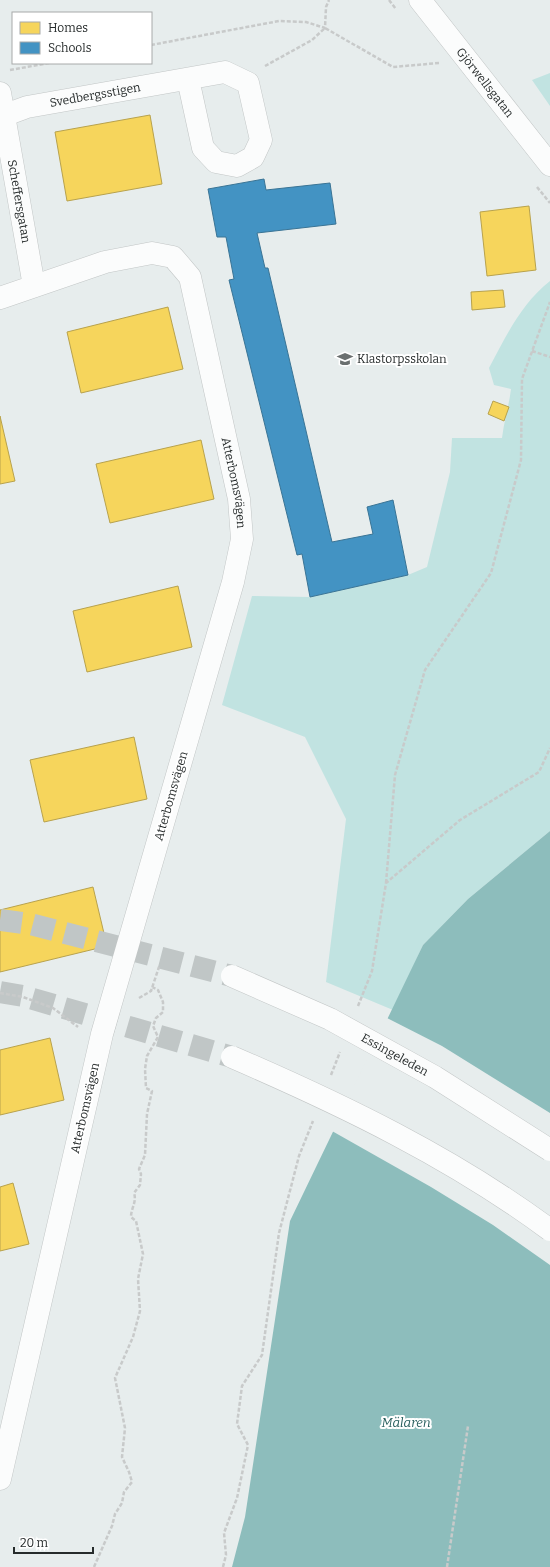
<svg xmlns="http://www.w3.org/2000/svg" width="550" height="1567" font-family="Bitter,serif">
  <style>
    .green { fill: #c1e3e1 }
    .water { fill: #8dbdbc }
    .pier { fill: #e7eded }
    .homes { fill: #f6d55c; stroke: #b8a24d }
    .schools { fill: #4393c3; stroke: #3a7495 }
    .lines { fill: none; stroke-linecap: round; stroke-linejoin: round }
    .highway-tunnel { stroke: #c0c6c6; stroke-width: 22; stroke-dasharray: 22 11; stroke-linecap: butt }
    .minor-casing { stroke: #c2c6c6; stroke-width: 23 }
    .path { stroke: #c8caca; stroke-width: 2.5; stroke-dasharray: 4 2; stroke-linecap: butt }
    .minor { stroke: #fbfcfc; stroke-width: 22 }
    .highway-bridge-casing { stroke: #c2c6c6; stroke-width: 23; stroke-linecap: butt }
    .highway-bridge { stroke: #fbfcfc; stroke-width: 22 }
    .labels { text-anchor: middle; dominant-baseline: central; stroke-width: 4; stroke-linejoin: round; paint-order: stroke }
    .street-label { font-size: 12px; fill: #262b2b; stroke: #fff }
    .poi-label { font-size: 12px; fill: #262b2b; stroke: #fff; text-anchor: start }
    .water-label { font-size: 13px; font-style: italic; fill: #275e5d; stroke: #fff }
  </style>
  <rect width="100%" height="100%" fill="#e7eded"/>
  <!-- green -->
  <path class="green" d="M550 73V106L532 80Z
    M550 281V831L468 899 423 945 393 1010 326 982 346 819 305 737 222 705 252 596 310 597 408 575 427 567 450 472 452 438H502C504 421 509 406 511 389L494 385 489 368C506 336 521 304 550 281Z"/>
  <!-- water -->
  <path class="water" d="M550 831V1567H232L245 1517 290 1221 423 945 468 899Z"/>
  <!-- pier -->
  <path class="pier" d="M387 1018 442 1046 550 1113V1265L493 1225 431 1187 332 1131Z"/>
  <!-- homes -->
  <path class="homes" d="M150 115 162 184 67 201 55 132Z
    M529 206 536 270 487 276 480 212Z
    M503 290 505 307 472 310 471 292Z
    M168 307 183 369 81 393 67 332Z
    M493 401 509 407 504 421 488 414Z
    M0 416 15 481 0 484Z
    M201 440 214 499 110 523 96 464Z
    M178 586 192 647 87 672 73 611Z
    M134 737 147 799 44 822 30 760Z
    M93 887 107 946 0 972V910Z
    M50 1038 64 1100 0 1115V1050Z
    M13 1183 29 1244 0 1251V1187Z"/>
  <!-- schools -->
  <path class="schools" d="M264 179 266 190 330 183 336 224 257 233 265 268H268L332 542 373 534 367 507 393 500 408 575 310 597 302 554 297 555 229 280 234 279 226 237H217L208 189Z"/>
  <g class="lines">
    <!-- highway-tunnel -->
    <path class="highway-tunnel" d="M0 920 30 924 232 976
      M0 992 23 996 232 1057"/>
    <defs>
      <g id="minor">
        <path id="s1" d="M420 0 550 165"/>
        <path id="s2" d="M0 93 34 286"/>
        <path id="s3" d="M0 117 27 107 225 72 248 83 261 140 253 157 237 166 216 162 203 148 188 79"/>
        <path id="s4" d="M0 298 105 262 152 253 173 257 190 277 239 499 242 539 233 582 102 1034 0 1479"/>
      </g>
    </defs>
    <!-- minor casing -->
    <use href="#minor" class="minor-casing"/>
    <!-- path -->
    <path class="path" d="M389 0 396 9
      M151 45 279 21 306 22 325 28 326 7 329 0
      M265 66 312 40 325 28 393 67 439 63
      M10 70 49 63
      M537 187 550 203
      M532 351 550 357
      M386 883 395 775 425 670 491 573 521 460 522 379 550 302
      M0 993 23 997 53 1008 78 1027
      M139 998 151 991 159 967
      M358 1006 372 971 386 883 460 820 539 772 550 748
      M331 1075 340 1052
      M94 1567 112 1526 115 1514 122 1503 124 1492 132 1482 129 1472 122 1457 125 1428 115 1378 133 1337 140 1311 138 1279 143 1254 136 1221 131 1217C131 1208 137 1202 134 1193L140 1185 141 1174 139 1169 145 1155 147 1114 152 1091 146 1088 145 1069 147 1056 158 1037 153 1026 156 1018 163 1012V1002L158 990 152 987
      M223 1567 226 1555 224 1533 237 1498 248 1445 237 1424 242 1386 262 1355 279 1233 299 1156 313 1121
      M447 1567 468 1426"/>
    <!-- minor -->
    <use href="#minor" class="minor"/>
    <defs>
      <g id="highway-bridge">
        <path id="s5" d="M232 976 330 1019 435 1077 550 1150"/>
        <path d="M232 1057C343 1105 453 1158 550 1230"/>
      </g>
    </defs>
    <!-- highway-bridge casing -->
    <use href="#highway-bridge" class="highway-bridge-casing"/>
    <!-- highway-bridge -->
    <use href="#highway-bridge" class="highway-bridge"/>
  </g>
  <!-- icons -->
  <defs>
    <symbol id="school-bare" viewBox="-9 -9 18 18"><path d="M0-5L7-2L0 1L-7-2ZM-4 1L0 2.5L4 1V4Q0 6-4 4Z" fill="#6a6f6f" stroke="#fff" stroke-width="2.5" paint-order="stroke"/></symbol>
  </defs>
  <g fill-rule="evenodd">
    <use href="#school-bare" x="334" y="348" width="22" height="22"/>
  </g>
  <g class="labels">
    <!-- street labels -->
    <g class="street-label">
      <text stroke="none"><textPath href="#s1" startOffset="105">Gjörwellsgatan</textPath></text>
      <text stroke="none"><textPath href="#s3" startOffset="98">Svedbergsstigen</textPath></text>
      <text stroke="none"><textPath href="#s2" startOffset="110">Scheffersgatan</textPath></text>
      <text stroke="none"><textPath href="#s4" startOffset="417">Atterbomsvägen</textPath></text>
      <text transform="translate(171 796) rotate(-74)">Atterbomsvägen</text>
      <text stroke="none"><textPath href="#s5" startOffset="181">Essingeleden</textPath></text>
      <text transform="translate(85 1108) rotate(-77)">Atterbomsvägen</text>
    </g>
    <!-- poi labels -->
    <g class="poi-label">
      <text x="357" y="359">Klastorpsskolan</text>
    </g>
    <!-- water labels -->
    <g class="water-label">
      <text x="406" y="1422">Mälaren</text>
    </g>
  </g>
  <!-- legend -->
  <rect x="12" y="12" width="140" height="52" fill="#ffffff" stroke="#a8aaaa"/>
  <rect x="20" y="22" width="20" height="12" fill="#f6d55c" stroke="#a8aaaa"/>
  <text x="48" y="32" font-size="12" fill="#262b2b">Homes</text>
  <rect x="20" y="42" width="20" height="12" fill="#4393c3" stroke="#a8aaaa"/>
  <text x="48" y="52" font-size="12" fill="#262b2b">Schools</text>
  <!-- scale -->
  <path d="M14 1547v6h79v-6" fill="none" stroke="#262b2b" stroke-width="2"/>
  <text x="20" y="1547" font-size="12" fill="#262b2b" stroke="#ffffff" stroke-width="3" paint-order="stroke">20 m</text>
</svg>
